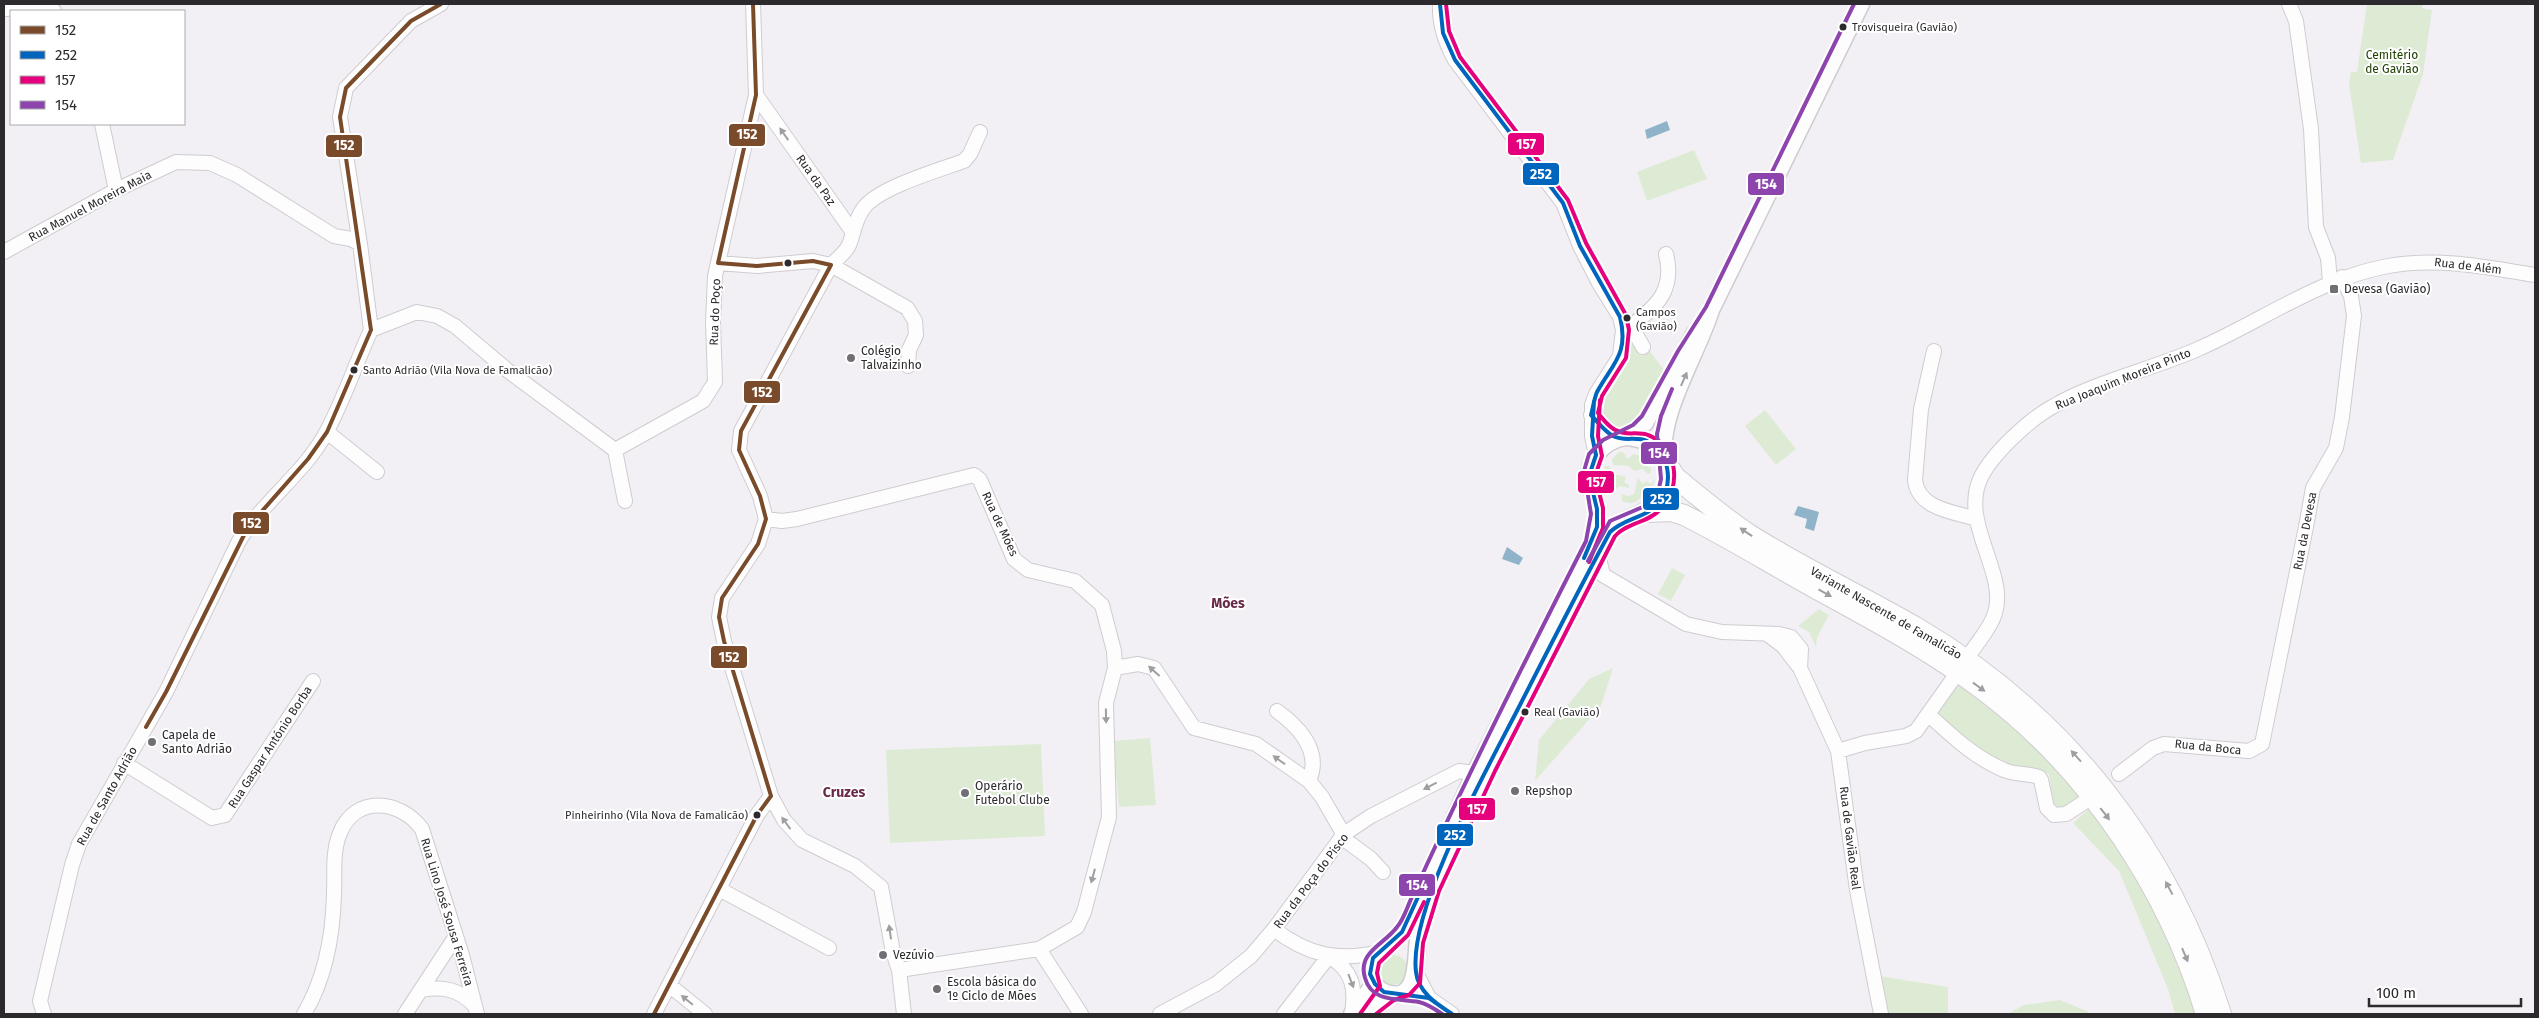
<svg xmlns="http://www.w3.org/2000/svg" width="2539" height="1018" font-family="'Fira Sans',sans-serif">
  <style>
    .green { fill: #ddebd5 }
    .water { fill: #8fb3c8 }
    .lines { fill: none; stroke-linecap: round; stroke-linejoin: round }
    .minor-casing { stroke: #cfccd0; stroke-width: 16 }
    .major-casing { stroke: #cfccd0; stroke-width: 19 }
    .highway-casing { stroke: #cfccd0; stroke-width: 22 }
    .minor { stroke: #fdfdfe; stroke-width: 14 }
    .major { stroke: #fdfdfe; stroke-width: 16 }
    .highway { stroke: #fdfdfe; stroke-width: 20 }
    .bus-1-casing { stroke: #fff; stroke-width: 8 }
    .bus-2-casing { stroke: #fff; stroke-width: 8 }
    .bus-3-casing { stroke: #fff; stroke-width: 8 }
    .bus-4-casing { stroke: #fff; stroke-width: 8 }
    .bus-1 { stroke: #7a4b2a; stroke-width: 4 }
    .bus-2 { stroke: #0065bd; stroke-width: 4 }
    .bus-3 { stroke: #e5007d; stroke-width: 4 }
    .bus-4 { stroke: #8e44ad; stroke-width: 4 }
    .oneway { fill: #9f9ea0 }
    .bus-dot { fill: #2d2a2e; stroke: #fff; stroke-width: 2 }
    .poi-dot { fill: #726f74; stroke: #fff; stroke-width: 2 }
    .labels { text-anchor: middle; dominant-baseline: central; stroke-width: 4; stroke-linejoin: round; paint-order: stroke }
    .bus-label { font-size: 11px; fill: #2d2a2e; stroke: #fff; text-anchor: start }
    .park-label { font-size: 12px; fill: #1f4200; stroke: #fff }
    .street-label { font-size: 12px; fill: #2d2a2e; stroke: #fff }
    .poi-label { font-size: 12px; fill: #2d2a2e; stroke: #fff; text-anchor: start }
    .neighbourhood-label { font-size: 14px; font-weight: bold; fill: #6a2948; stroke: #fff }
    .line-badge { stroke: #fff; stroke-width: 2 }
    .badge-label { font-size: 14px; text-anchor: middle; font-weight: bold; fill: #fff }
  </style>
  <rect width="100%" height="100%" fill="#f3f0f5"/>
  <!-- green -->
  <path class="green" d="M2367 4H2423L2422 8 2432 10 2423 74 2393 160 2361 163 2349 84 2351 72H2357Z
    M1694 150 1707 179 1647 201 1637 172Z
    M1632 342 1641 356 1649 350 1664 370 1638 422 1614 431 1601 419C1599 392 1626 369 1632 342Z
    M1765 410 1796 449 1776 465 1745 426Z
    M1619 452H1623L1628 459 1633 454 1638 455 1643 464 1651 468V473L1648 474 1643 469 1634 471 1629 466 1613 465 1612 459Z
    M1605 466H1609L1614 474 1626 477 1624 482 1629 485V488L1620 486 1614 491 1610 490 1609 483 1603 482 1609 476 1604 470Z
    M1638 477 1642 484 1647 481 1651 484 1655 478 1652 490 1647 493 1646 497 1642 495C1638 503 1630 505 1622 501L1621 494 1629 496 1634 494Z
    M1672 568 1685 575 1671 601 1658 594Z
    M1819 609 1829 615 1817 637 1816 647 1809 632 1798 626Z
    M1613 668 1601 706 1535 781 1539 740 1589 679Z
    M1959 685 1995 705 2084 794 2062 811H2057L2053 804 2049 774 2018 768 1983 752 1935 715Z
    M1150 738 1156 805 1119 807 1113 741Z
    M1041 744 1045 836 890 843 886 750Z
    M2092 806 2141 879 2200 1014H2175L2168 989 2119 871 2073 823Z
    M1378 970a15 15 0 1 1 30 0a15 15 0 1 1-30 0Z
    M1879 976 1948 987V1014H1886Z
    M2060 1000 2087 1011 2091 1014H2007L2024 1005Z"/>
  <!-- water -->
  <path class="water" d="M1667 121 1670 130 1647 139 1645 130Z
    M1798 506 1819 512 1814 531 1805 528 1807 519 1794 515Z
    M1507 547 1523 558 1519 565 1502 559Z"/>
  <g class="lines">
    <defs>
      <path id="minor" d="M1440 4C1439 25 1445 42 1455 60L1563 203 1580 246 1599 283 1620 317 1623 330 1620 356 1596 394 1592 405V436L1596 455
        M2289 4 2296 21 2311 129 2316 227 2328 258 2330 282
        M4 9 37 8 54 11
        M756 95 852 231
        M102 124 116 190
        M4 252 116 190 176 162 210 163 237 175 334 236 351 239 360 244
        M718 263 757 266 813 261 831 265 907 308 915 321 916 335 909 350 908 366
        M1625 321 1631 326 1643 347
        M1631 326C1657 306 1675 290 1666 254
        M371 330 360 244 340 117 346 88 411 21 441 4
        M1934 351 1921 409 1915 480C1918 509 1954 512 1977 519
        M1591 415 1604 429 1619 438
        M327 432 377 472
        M615 450 703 401 715 382 713 322 715 276 756 95 753 4
        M615 450 625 501
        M766 519 782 521 797 519 974 475 980 480 1014 559 1028 570 1075 581 1102 605 1114 651 1115 668 1106 703 1109 817 1084 912 1077 927 1039 949 899 970
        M1598 554 1603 575 1686 624 1722 632 1779 634 1791 637 1801 649 1800 668
        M1767 634 1783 646 1800 668 1838 751 1857 890 1881 1014
        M1972 651C1980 639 1991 627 1995 613 2008 573 1959 522 1981 477 1993 453 2029 420 2052 407 2094 382 2153 369 2198 349 2262 321 2318 279 2388 266 2438 257 2486 267 2535 275
        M1115 668 1138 664 1154 668 1194 728 1256 744 1309 781 1322 797 1348 842 1371 859 1383 872
        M1277 711C1299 727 1322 751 1309 781
        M1929 715C1952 736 1975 758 2004 770 2015 775 2028 773 2039 777L2041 780 2047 808 2054 815 2066 814 2083 803
        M1838 751 1865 743 1906 736 1916 731 1953 679
        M124 763 212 818 225 815 313 681
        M2119 774 2153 748 2164 744 2249 751 2262 744 2306 527 2313 488 2336 448 2342 417 2354 316 2351 296 2342 277
        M719 889 829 948
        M1274 929C1307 955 1339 962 1379 952
        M1039 949 1081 1014
        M1329 956C1353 971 1356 988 1352 1014
        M1416 973 1429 998 1452 1014
        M669 985 705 1014
        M421 990C443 986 459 989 475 1006
        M44 1014 40 1001 72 865 79 844 166 692 239 541C263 501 305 473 327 431 344 399 356 363 371 330L417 312 437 316 455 326 507 370 615 450
        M304 1014C326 977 333 936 334 894 335 875 332 851 340 833 355 795 400 799 422 829L462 955 477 1014
        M405 1014 456 936
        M654 1014 757 815 771 796
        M904 1014 899 970 893 952 881 887 855 866 802 840 784 820 771 796 724 641 719 617 722 598 758 544 766 519 760 496 739 450 741 431 831 265C836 260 846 252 849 245 854 233 854 222 863 209 877 188 939 170 964 161L970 154 980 132
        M1160 1014 1216 984 1251 956 1274 929 1344 834 1371 816 1459 771 1475 773
        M1284 1014 1329 956"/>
      <path id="major" d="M1625 437C1642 438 1656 443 1664 459 1668 466 1669 474 1668 482 1665 517 1627 510 1610 532 1580 588 1552 644 1523 701 1491 762 1459 825 1433 889 1427 905 1421 923 1418 940 1415 958 1420 1006 1384 992 1379 990 1373 984 1371 979 1362 956 1393 945 1404 929L1475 773 1592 543C1595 532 1599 521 1597 508 1596 500 1592 493 1590 486 1585 461 1602 441 1625 437Z
        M1625 437 1645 423 1694 334
        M1664 459C1658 414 1697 355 1711 310L1861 4
        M1352 1014 1374 984
        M1367 1014 1391 994"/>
      <path id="highway" d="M1667 464 1675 477C1699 497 1724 518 1750 535 1804 569 1862 596 1917 628 2066 716 2169 848 2221 1014
        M1648 512 1671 511 1684 515C1732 539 1778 568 1826 594 1881 624 1936 654 1986 692 2091 772 2168 889 2206 1014"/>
    </defs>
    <!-- minor casing -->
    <use href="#minor" class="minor-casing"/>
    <!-- major casing -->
    <use href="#major" class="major-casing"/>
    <!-- highway casing -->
    <use href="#highway" class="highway-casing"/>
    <!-- minor -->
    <use href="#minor" class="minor"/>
    <!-- major -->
    <use href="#major" class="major"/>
    <!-- highway -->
    <use href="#highway" class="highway"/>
    <defs>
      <path id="bus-1" d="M718 263 756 95 753 4
        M718 263 757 266 813 261 831 265
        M371 330 340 117 346 88 411 21 441 4
        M146 727 166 692 248 527 308 459 327 432 371 330
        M771 796 724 641 719 617 722 598 758 544 766 519 760 496 739 450 741 431 831 265
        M654 1014 757 815 771 796"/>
      <path id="bus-2" d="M1440 4 1443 33 1455 60 1563 203 1580 246 1620 317C1629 354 1613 363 1597 392 1594 399 1593 408 1591 415 1598 422 1604 431 1613 436 1624 442 1636 436 1647 441 1670 452 1674 484 1659 503 1646 518 1624 518 1610 532 1579 589 1550 646 1521 703 1490 764 1408 908 1416 972 1418 992 1437 1004 1452 1014
        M1584 558 1597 527V509L1589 476 1596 455 1592 436 1594 401
        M1418 897 1402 932 1373 958 1370 974 1375 984 1384 992 1429 998 1446 1010"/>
      <path id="bus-3" d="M1589 562 1603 528V508L1595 476 1602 456 1598 436 1600 400
        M1360 1014 1380 986 1377 973 1379 963 1408 935 1424 902
        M1376 1014 1394 1000 1409 995 1420 983 1423 943 1439 891 1495 771 1615 536C1628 522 1648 523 1661 509 1682 488 1678 446 1648 435 1638 431 1627 436 1618 431 1609 428 1604 420 1598 413L1602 396 1626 358 1629 330 1626 315 1586 243 1568 200 1460 57 1449 31 1446 4"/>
      <path id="bus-4" d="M1588 561 1610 521 1645 506 1658 493 1661 479 1657 434 1661 416 1672 389
        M1442 1014C1435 1009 1427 1004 1419 1002 1398 998 1372 1003 1365 978 1357 952 1385 944 1397 927 1404 919 1407 907 1412 897 1467 776 1526 659 1586 541L1591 514 1584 471 1589 454 1603 440 1633 425 1642 416 1678 351 1706 307 1854 4"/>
    </defs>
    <!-- bus-1 casing -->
    <use href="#bus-1" class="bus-1-casing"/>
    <!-- bus-2 casing -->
    <use href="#bus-2" class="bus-2-casing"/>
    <!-- bus-3 casing -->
    <use href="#bus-3" class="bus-3-casing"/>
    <!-- bus-4 casing -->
    <use href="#bus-4" class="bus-4-casing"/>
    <!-- bus-1 -->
    <use href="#bus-1" class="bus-1"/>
    <!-- bus-2 -->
    <use href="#bus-2" class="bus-2"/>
    <!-- bus-3 -->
    <use href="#bus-3" class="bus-3"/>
    <!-- bus-4 -->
    <use href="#bus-4" class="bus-4"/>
  </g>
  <!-- one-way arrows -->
  <defs><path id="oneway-solid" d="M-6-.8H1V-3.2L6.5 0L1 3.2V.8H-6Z" transform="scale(1.25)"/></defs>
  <g class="oneway">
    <use href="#oneway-solid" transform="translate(784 134) rotate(-125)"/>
    <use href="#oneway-solid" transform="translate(1684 379) rotate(-66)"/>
    <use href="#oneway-solid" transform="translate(1746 532) rotate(-146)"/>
    <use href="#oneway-solid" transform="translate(1825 593) rotate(29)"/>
    <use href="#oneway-solid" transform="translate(1154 671) rotate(-138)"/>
    <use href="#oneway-solid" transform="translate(1979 687) rotate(36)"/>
    <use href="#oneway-solid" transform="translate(1106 716) rotate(89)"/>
    <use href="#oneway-solid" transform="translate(2076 756) rotate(-132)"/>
    <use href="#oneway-solid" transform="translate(1279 760) rotate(-145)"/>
    <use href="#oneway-solid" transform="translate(1430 786) rotate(153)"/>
    <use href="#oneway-solid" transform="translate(2105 814) rotate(52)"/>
    <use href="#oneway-solid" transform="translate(786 823) rotate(-126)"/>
    <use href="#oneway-solid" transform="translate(1093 876) rotate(105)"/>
    <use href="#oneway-solid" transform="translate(2169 888) rotate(-118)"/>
    <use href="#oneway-solid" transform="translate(890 932) rotate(-98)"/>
    <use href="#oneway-solid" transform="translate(2185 955) rotate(67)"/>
    <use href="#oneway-solid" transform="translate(1351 981) rotate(69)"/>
    <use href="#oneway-solid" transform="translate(687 1000) rotate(-141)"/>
  </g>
  <!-- markers -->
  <g class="bus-dot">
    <circle cx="1843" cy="27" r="4.5"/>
    <circle cx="788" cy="263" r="4.5"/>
    <circle cx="1627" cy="318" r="4.5"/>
    <circle cx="354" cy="370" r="4.5"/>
    <circle cx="1525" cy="712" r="4.5"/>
    <circle cx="757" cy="815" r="4.5"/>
  </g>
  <g class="poi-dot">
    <rect x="2329" y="284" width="10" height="10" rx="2.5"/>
    <circle cx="851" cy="358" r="5"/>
    <circle cx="152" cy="742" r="5"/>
    <circle cx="1515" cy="791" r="5"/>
    <circle cx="965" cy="793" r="5"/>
    <circle cx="883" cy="955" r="5"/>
    <circle cx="937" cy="989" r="5"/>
  </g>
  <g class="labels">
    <!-- bus labels -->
    <g class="bus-label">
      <text x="1852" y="27">Trovisqueira (Gavião)</text>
      <text x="1636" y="312">Campos<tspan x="1636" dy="14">(Gavião)</tspan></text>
      <text x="363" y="370">Santo Adrião (Vila Nova de Famalicão)</text>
      <text x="1534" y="712">Real (Gavião)</text>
      <text x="748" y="815" text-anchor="end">Pinheirinho (Vila Nova de Famalicão)</text>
    </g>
    <!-- park labels -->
    <g class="park-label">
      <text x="2392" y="55">Cemitério<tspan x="2392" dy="14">de Gavião</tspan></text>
    </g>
    <!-- street labels -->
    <g class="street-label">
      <text transform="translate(816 180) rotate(55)">Rua da Paz</text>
      <text transform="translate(90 206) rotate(-28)">Rua Manuel Moreira Maia</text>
      <text transform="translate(2468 266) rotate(7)">Rua de Além</text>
      <text transform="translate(715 312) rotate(-88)">Rua do Poço</text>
      <text transform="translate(2123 379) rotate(-22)">Rua Joaquim Moreira Pinto</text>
      <text transform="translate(1000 524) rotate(65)">Rua de Mões</text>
      <text transform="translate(2305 531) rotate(-79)">Rua da Devesa</text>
      <text transform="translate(1886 613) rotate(30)">Variante Nascente de Famalicão</text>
      <text transform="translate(270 747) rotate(-57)">Rua Gaspar António Borba</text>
      <text transform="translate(2208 747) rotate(6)">Rua da Boca</text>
      <text transform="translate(107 796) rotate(-61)">Rua de Santo Adrião</text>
      <text transform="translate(1850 838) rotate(83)">Rua de Gavião Real</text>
      <text transform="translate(1311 881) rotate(-53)">Rua da Poça do Pisco</text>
      <text transform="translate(447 912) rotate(73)">Rua Lino José Sousa Ferreira</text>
    </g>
    <!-- poi labels -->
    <g class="poi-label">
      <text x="2344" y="289">Devesa (Gavião)</text>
      <text x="861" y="351">Colégio<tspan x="861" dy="14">Talvaizinho</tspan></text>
      <text x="162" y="735">Capela de<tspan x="162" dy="14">Santo Adrião</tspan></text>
      <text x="975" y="786">Operário<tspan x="975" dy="14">Futebol Clube</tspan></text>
      <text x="1525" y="791">Repshop</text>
      <text x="893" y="955">Vezúvio</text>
      <text x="947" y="982">Escola básica do<tspan x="947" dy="14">1º Ciclo de Mões</tspan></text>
    </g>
    <!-- neighbourhood labels -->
    <g class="neighbourhood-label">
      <text x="1228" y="603">Mões</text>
      <text x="844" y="792">Cruzes</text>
    </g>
  </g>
  <g class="line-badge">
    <rect x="728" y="123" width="38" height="24" rx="5" fill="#7a4b2a"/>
    <rect x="1507" y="132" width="38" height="24" rx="5" fill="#e5007d"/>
    <rect x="325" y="134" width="38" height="24" rx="5" fill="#7a4b2a"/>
    <rect x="1522" y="162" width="38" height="24" rx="5" fill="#0065bd"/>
    <rect x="1747" y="172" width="38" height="24" rx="5" fill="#8e44ad"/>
    <rect x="743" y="380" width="38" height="24" rx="5" fill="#7a4b2a"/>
    <rect x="1640" y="441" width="38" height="24" rx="5" fill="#8e44ad"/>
    <rect x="1577" y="470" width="38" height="24" rx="5" fill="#e5007d"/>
    <rect x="1642" y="487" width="38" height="24" rx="5" fill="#0065bd"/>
    <rect x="232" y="511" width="38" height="24" rx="5" fill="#7a4b2a"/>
    <rect x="710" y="645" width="38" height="24" rx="5" fill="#7a4b2a"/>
    <rect x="1458" y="797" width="38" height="24" rx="5" fill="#e5007d"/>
    <rect x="1436" y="823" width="38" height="24" rx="5" fill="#0065bd"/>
    <rect x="1398" y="873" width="38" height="24" rx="5" fill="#8e44ad"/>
  </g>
  <g class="badge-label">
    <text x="747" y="139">152</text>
    <text x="1526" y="149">157</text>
    <text x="344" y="150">152</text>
    <text x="1541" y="179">252</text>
    <text x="1766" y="189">154</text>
    <text x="762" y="397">152</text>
    <text x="1659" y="458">154</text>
    <text x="1596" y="487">157</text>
    <text x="1661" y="504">252</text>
    <text x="251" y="528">152</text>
    <text x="729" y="662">152</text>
    <text x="1477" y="814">157</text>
    <text x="1455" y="840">252</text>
    <text x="1417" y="890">154</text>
  </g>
  <!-- border -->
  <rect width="2539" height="1018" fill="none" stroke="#2d2a2e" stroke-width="10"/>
  <!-- legend -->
  <rect x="10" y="10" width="175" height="115" fill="#ffffff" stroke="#abaaab"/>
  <rect x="20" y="26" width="25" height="8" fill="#7a4b2a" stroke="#abaaab"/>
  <text x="55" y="35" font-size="15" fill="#2d2a2e">152</text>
  <rect x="20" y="51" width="25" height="8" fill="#0065bd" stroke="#abaaab"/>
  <text x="55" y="60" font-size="15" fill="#2d2a2e">252</text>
  <rect x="20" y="76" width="25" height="8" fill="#e5007d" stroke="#abaaab"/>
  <text x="55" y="85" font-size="15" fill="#2d2a2e">157</text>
  <rect x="20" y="101" width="25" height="8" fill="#8e44ad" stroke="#abaaab"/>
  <text x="55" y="110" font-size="15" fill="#2d2a2e">154</text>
  <!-- scale -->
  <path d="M2369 998v8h152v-8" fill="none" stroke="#2d2a2e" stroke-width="2.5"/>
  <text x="2376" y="998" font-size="15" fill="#2d2a2e" stroke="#ffffff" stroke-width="4" paint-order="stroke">100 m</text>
</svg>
